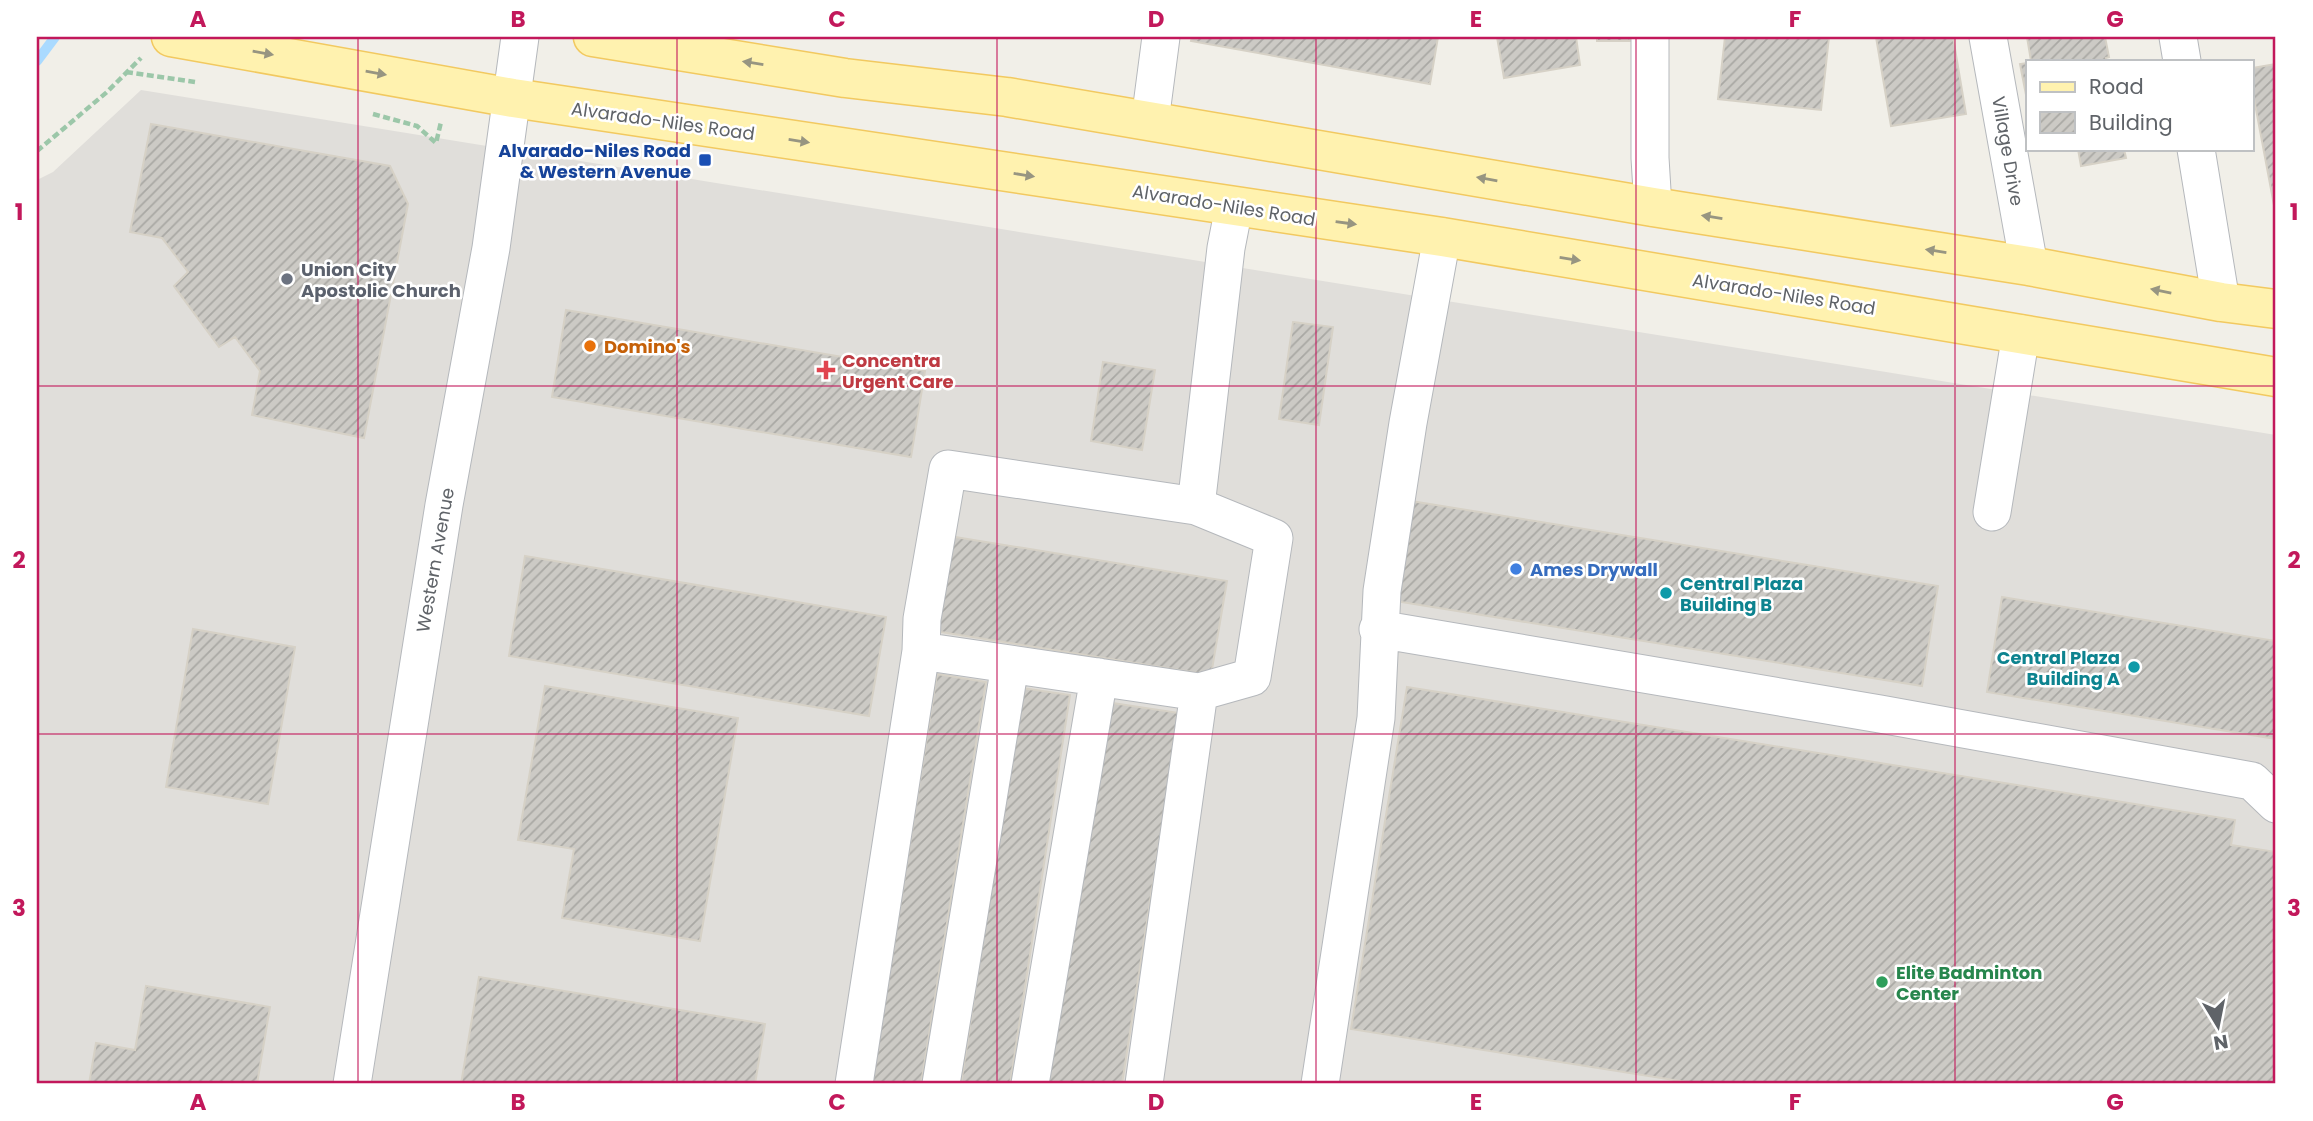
<svg xmlns="http://www.w3.org/2000/svg" width="2313" height="1121" font-family="Poppins,sans-serif">
  <style>
    .industrial { fill: #e0deda }
    .lines { fill: none; stroke-linecap: round; stroke-linejoin: round }
    .stream { stroke: #aadaff; stroke-width: 10 }
    .building { fill: url(#building-hatch); stroke: #d6d1c6; stroke-width: 2 }
    .minor-casing { stroke: #b5b8bc; stroke-width: 39 }
    .major-casing { stroke: #f2c960; stroke-width: 41 }
    .path { stroke: #9cc7a9; stroke-width: 4.5; stroke-dasharray: 7 3.5; stroke-linecap: butt }
    .minor { stroke: #fff; stroke-width: 37 }
    .major { stroke: #fff2af; stroke-width: 38 }
    .oneway { fill: #979581 }
    .grid { fill: none; stroke: #c2185b; stroke-width: 2; stroke-opacity: 0.55 }
    .transit-dot { fill: #1a4fb4; stroke: #fff; stroke-width: 2.5 }
    .worship-dot { fill: #6b7280; stroke: #fff; stroke-width: 2.5 }
    .food-dot { fill: #e8710a; stroke: #fff; stroke-width: 2.5 }
    .health-dot { fill: #e0444e; stroke: #fff; stroke-width: 2.5 }
    .shop-dot { fill: #3f7fe0; stroke: #fff; stroke-width: 2.5 }
    .culture-dot { fill: #0f9aa8; stroke: #fff; stroke-width: 2.5 }
    .leisure-dot { fill: #2e9e5b; stroke: #fff; stroke-width: 2.5 }
    .labels { text-anchor: middle; dominant-baseline: central; stroke-width: 5; stroke-linejoin: round; paint-order: stroke }
    .street-label { font-size: 18px; fill: #5f6368; stroke: #fff }
    .transit-label { font-size: 18px; font-weight: bold; fill: #164399; stroke: #fff; text-anchor: end }
    .worship-label { font-size: 18px; font-weight: bold; fill: #5b616d; stroke: #fff; text-anchor: start }
    .food-label { font-size: 18px; font-weight: bold; fill: #c56008; stroke: #fff; text-anchor: start }
    .health-label { font-size: 18px; font-weight: bold; fill: #be3a42; stroke: #fff; text-anchor: start }
    .shop-label { font-size: 18px; font-weight: bold; fill: #366cbe; stroke: #fff; text-anchor: start }
    .culture-label { font-size: 18px; font-weight: bold; fill: #0d838f; stroke: #fff; text-anchor: start }
    .leisure-label { font-size: 18px; font-weight: bold; fill: #27864d; stroke: #fff; text-anchor: start }
    .neatline { fill: none; stroke: #c2185b; stroke-width: 2.5 }
    .grid-label { font-size: 23px; text-anchor: middle; font-weight: bold; fill: #c2185b }
  </style>
  <defs>
    <pattern id="building-hatch" width="6" height="6" patternUnits="userSpaceOnUse" patternTransform="scale(1.75)"><rect width="6" height="6" fill="#cccac5"/><path d="M-1 1l2-2M0 6l6-6M5 7l2-2" fill="none" stroke="#a9a8a4"/></pattern>
  </defs>
  <rect width="100%" height="100%" fill="#f1efe8"/>
  <!-- industrial -->
  <path class="industrial" d="M141 90 2276 435V1084H37V180L53 172Z"/>
  <g class="lines">
    <!-- stream -->
    <path class="stream" d="M37 61 55 37"/>
  </g>
  <!-- building -->
  <path class="building" d="M1192 37H1438L1430 84 1191 41Z
    M1497 37H1576L1580 65 1504 78Z
    M1597 37H1631L1630 41H1597Z
    M1725 37H1829L1821 110 1718 99Z
    M1876 37H1953L1966 114 1891 126Z
    M2027 37H2105L2109 57 2106 58 2107 61H2031Z
    M2028 63V100H2027L2020 64Z
    M2276 64V216L2252 88V68Z
    M151 124 390 166 408 204 364 438 252 415 260 371 235 337 219 347 174 286 188 272 162 238 130 232Z
    M2072 149H2124L2126 158 2081 166 2078 149Z
    M566 310 925 371 911 457 552 397Z
    M1293 322 1333 327 1319 425 1279 419Z
    M1103 362 1155 370 1142 450 1091 441Z
    M1411 501 1938 586 1922 686 1395 601Z
    M943 535 1227 581 1211 675 928 630Z
    M525 556 886 617 869 716 509 656Z
    M2002 597 2276 641V739L1987 692Z
    M193 629 295 647 268 804 166 787Z
    M937 674 986 682 921 1084H872Z
    M545 686 738 718 700 941 562 918 574 849 518 840Z
    M1407 687 2235 820 2231 845 2276 852V1084H1699L1351 1029Z
    M1022 688 1070 695 1010 1084H961Z
    M1106 702 1179 713 1122 1084H1048Z
    M479 977 765 1024 755 1084H461Z
    M146 986 270 1007 257 1084H89L96 1043 135 1050Z"/>
  <g class="lines">
    <defs>
      <path id="minor" d="M1650 37V158L1653 207
        M1988 37 2029 266
        M2178 37 2182 61
        M1150 121 1161 37
        M2196 149 2221 302
        M1992 512 2021 334
        M1378 629 1880 714 2252 781 2276 804
        M1199 692 921 651 922 619 948 469 1196 506 1226 248 1234 207
        M352 1084 444 505 491 248 520 37
        M854 1084 921 651
        M941 1084 1010 665
        M1030 1084 1099 677
        M1144 1084 1199 692 1252 677 1274 538 1196 506
        M1320 1084 1376 718 1382 591 1408 423 1442 237"/>
      <path id="major" d="M171 37 513 98 1442 237 2276 377
        M593 37 845 78 1007 97 1653 207 2029 266 2221 302 2276 309"/>
    </defs>
    <!-- minor casing -->
    <use href="#minor" class="minor-casing"/>
    <!-- major casing -->
    <use href="#major" class="major-casing"/>
    <!-- path -->
    <path class="path" d="M126 72 195 82
      M373 114 417 126 436 143 441 122
      M37 151 107 92 141 58"/>
    <!-- minor -->
    <use href="#minor" class="minor"/>
    <!-- major -->
    <use href="#major" class="major"/>
  </g>
  <!-- one-way arrows -->
  <defs><path id="oneway-solid" d="M-6-.8H1V-3.2L6.5 0L1 3.2V.8H-6Z" transform="scale(1.75)"/></defs>
  <g class="oneway">
    <use href="#oneway-solid" transform="translate(263 53) rotate(10)"/>
    <use href="#oneway-solid" transform="translate(753 63) rotate(-171)"/>
    <use href="#oneway-solid" transform="translate(376 73) rotate(10)"/>
    <use href="#oneway-solid" transform="translate(799 141) rotate(9)"/>
    <use href="#oneway-solid" transform="translate(1024 175) rotate(9)"/>
    <use href="#oneway-solid" transform="translate(1487 179) rotate(-170)"/>
    <use href="#oneway-solid" transform="translate(1712 217) rotate(-171)"/>
    <use href="#oneway-solid" transform="translate(1346 223) rotate(8)"/>
    <use href="#oneway-solid" transform="translate(1936 251) rotate(-171)"/>
    <use href="#oneway-solid" transform="translate(1570 259) rotate(9)"/>
    <use href="#oneway-solid" transform="translate(2161 291) rotate(-169)"/>
  </g>
  <!-- grid -->
  <path class="grid" d="M358 37V1084M677 37V1084M997 37V1084M1316 37V1084M1636 37V1084M1955 37V1084M37 386H2276M37 734H2276"/>
  <!-- markers -->
  <rect class="transit-dot" x="698" y="153" width="14" height="14" rx="3.5"/>
  <circle class="worship-dot" cx="287" cy="279" r="7"/>
  <circle class="food-dot" cx="590" cy="346" r="7"/>
  <path class="health-dot" d="M822.5 359.5h7v7h7v7h-7v7h-7v-7h-7v-7h7z"/>
  <circle class="shop-dot" cx="1516" cy="569" r="7"/>
  <g class="culture-dot">
    <circle cx="1666" cy="593" r="7"/>
    <circle cx="2134" cy="667" r="7"/>
  </g>
  <circle class="leisure-dot" cx="1882" cy="982" r="7"/>
  <g class="labels">
    <!-- street labels -->
    <g class="street-label">
      <text transform="translate(663 121) rotate(8)">Alvarado-Niles Road</text>
      <text transform="translate(2008 151) rotate(80)">Village Drive</text>
      <text transform="translate(1224 205) rotate(9)">Alvarado-Niles Road</text>
      <text transform="translate(1784 294) rotate(9)">Alvarado-Niles Road</text>
      <text transform="translate(435 560) rotate(-80)">Western Avenue</text>
    </g>
    <!-- transit labels -->
    <g class="transit-label">
      <text x="691" y="150">Alvarado-Niles Road<tspan x="691" dy="21">&amp; Western Avenue</tspan></text>
    </g>
    <!-- worship labels -->
    <g class="worship-label">
      <text x="301" y="269">Union City<tspan x="301" dy="21">Apostolic Church</tspan></text>
    </g>
    <!-- food labels -->
    <g class="food-label">
      <text x="604" y="346">Domino's</text>
    </g>
    <!-- health labels -->
    <g class="health-label">
      <text x="842" y="360">Concentra<tspan x="842" dy="21">Urgent Care</tspan></text>
    </g>
    <!-- shop labels -->
    <g class="shop-label">
      <text x="1530" y="569">Ames Drywall</text>
    </g>
    <!-- culture labels -->
    <g class="culture-label">
      <text x="1680" y="583">Central Plaza<tspan x="1680" dy="21">Building B</tspan></text>
      <text x="2120" y="657" text-anchor="end">Central Plaza<tspan x="2120" dy="21">Building A</tspan></text>
    </g>
    <!-- leisure labels -->
    <g class="leisure-label">
      <text x="1896" y="972">Elite Badminton<tspan x="1896" dy="21">Center</tspan></text>
    </g>
  </g>
  <!-- border -->
  <rect width="2313" height="1121" fill="none" stroke="#ffffff" stroke-width="77"/>
  <!-- legend -->
  <rect x="2026" y="60" width="228" height="91" fill="#ffffff" stroke="#bfc1c3" stroke-width="2"/>
  <rect x="2040" y="82" width="35" height="10" fill="#fff2af" stroke="#bfc1c3" stroke-width="2"/>
  <text x="2089" y="94" font-size="21" fill="#5f6368">Road</text>
  <rect x="2040" y="112" width="35" height="21" fill="url(#building-hatch)" stroke="#bfc1c3" stroke-width="2"/>
  <text x="2089" y="130" font-size="21" fill="#5f6368">Building</text>
  <!-- north arrow -->
  <g transform="translate(2218 1026) rotate(170)" stroke="#ffffff" stroke-width="5" paint-order="stroke">
  <path d="M0-5L12 26L0 18L-12 26Z" fill="#5f6368"/>
  <text y="-10" font-size="19" font-weight="bold" text-anchor="middle" fill="#5f6368">N</text>
  </g>
  <rect x="38" y="38" width="2236" height="1044" class="neatline"/>
  <g class="grid-label">
    <text x="198" y="27">A</text>
    <text x="518" y="27">B</text>
    <text x="837" y="27">C</text>
    <text x="1156" y="27">D</text>
    <text x="1476" y="27">E</text>
    <text x="1795" y="27">F</text>
    <text x="2115" y="27">G</text>
    <text x="19" y="220">1</text>
    <text x="2294" y="220">1</text>
    <text x="19" y="568">2</text>
    <text x="2294" y="568">2</text>
    <text x="19" y="916">3</text>
    <text x="2294" y="916">3</text>
    <text x="198" y="1110">A</text>
    <text x="518" y="1110">B</text>
    <text x="837" y="1110">C</text>
    <text x="1156" y="1110">D</text>
    <text x="1476" y="1110">E</text>
    <text x="1795" y="1110">F</text>
    <text x="2115" y="1110">G</text>
  </g>
</svg>
